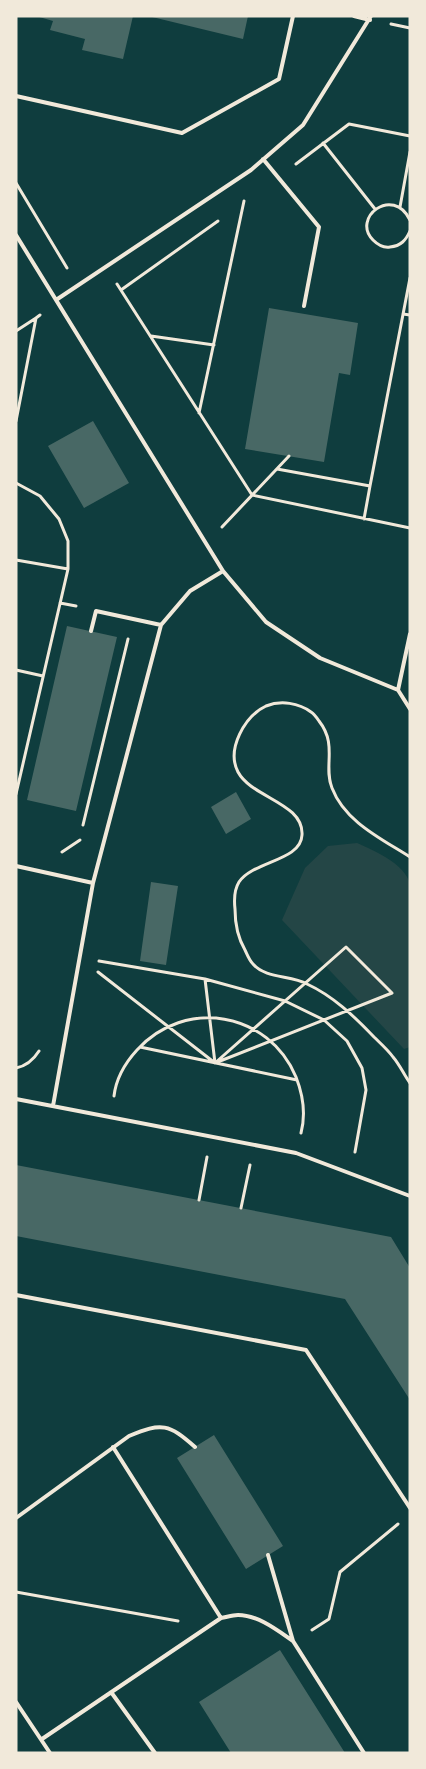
<svg xmlns="http://www.w3.org/2000/svg" width="426" height="1769" font-family="'Golos Text',sans-serif">
  <style>
    .green { fill: #244646 }
    .building { fill: #486865 }
    .lines { fill: none; stroke-linecap: round; stroke-linejoin: round }
    .path { stroke: #f1e9da; stroke-width: 3 }
    .service { stroke: #f1e9da; stroke-width: 4 }
  </style>
  <rect width="100%" height="100%" fill="#0f3d3e"/>
  <!-- green -->
  <path class="green" d="M357 843C375 851 405 864 410 884V1047L404 1049 282 920 305 868 328 846Z"/>
  <!-- building -->
  <path class="building" d="M36 16H133L123 59 82 50 85 39 50 30 53 21Z
    M148 16H248L243 39Z
    M269 308 358 323 350 375 339 373 324 462 245 449Z
    M93 421 129 483 84 508 48 446Z
    M67 626 117 637 76 811 27 800Z
    M236 792 251 819 226 834 211 807Z
    M151 882 178 886 166 965 140 961Z
    M16 1165 391 1237 410 1268V1400L345 1299 16 1236Z
    M214 1435 283 1546 246 1569 177 1458Z
    M280 1650 345 1753H231L199 1702Z"/>
  <g class="lines">
    <!-- path -->
    <path class="path" d="M391 24 410 28
      M323 143 375 209
      M296 164 349 124 410 136
      M16 183 67 268
      M400 207 410 152
      M410 220C393 185 351 218 373 240 378 245 384 248 390 247 401 246 406 240 410 231
      M117 284 252 495 410 528
      M121 290 218 221
      M403 314 410 315
      M16 331 36 318
      M151 336 214 345
      M199 413 244 201
      M16 421 36 318 40 315
      M277 469 370 486 410 278
      M16 483 40 496 59 519 68 541V569L16 794
      M364 519 370 486
      M222 527 289 456
      M16 560 68 569
      M60 603 76 606
      M16 670 43 676
      M83 825 128 639
      M62 852 80 840
      M410 857C382 839 345 822 332 788 323 766 338 745 319 721 317 718 314 714 311 712 299 703 281 700 266 706 245 716 226 749 238 772 252 798 304 803 302 835 301 861 253 861 239 882 234 890 234 900 235 909 235 923 238 938 245 950 247 954 249 960 253 964 266 979 290 975 307 984 333 996 354 1016 374 1037 380 1043 388 1050 393 1057 400 1065 404 1075 410 1083
      M99 961 205 979 285 1001 324 1020 347 1041 362 1068 366 1090 355 1152
      M98 972 215 1063 392 993 346 947 215 1063 205 979
      M140 1047 297 1080
      M16 1068C26 1066 34 1059 39 1051
      M114 1096C116 1079 126 1062 137 1050 185 997 269 1012 296 1077 303 1095 306 1114 301 1133
      M199 1200 207 1157
      M241 1208 250 1165
      M16 1592 178 1621
      M312 1630 329 1619 340 1572 398 1524"/>
    <!-- service -->
    <path class="service" d="M354 16 370 20
      M16 96 182 133 279 79 293 16
      M263 159 319 227 304 306
      M16 235 223 571 266 622 320 658 398 690 410 709
      M56 300 251 170 303 125 371 16
      M91 631 96 611 161 625
      M398 690 410 634
      M16 866 93 883
      M16 1099 296 1153 410 1196
      M53 1106 93 883 161 625 190 591 223 571
      M16 1295 306 1350 410 1508
      M113 1447 221 1618
      M16 1518 129 1436C162 1422 169 1424 195 1447
      M268 1555 293 1641 364 1753
      M111 1692 155 1753
      M16 1702 50 1753
      M42 1739 221 1618C227 1617 232 1615 238 1615 258 1615 277 1630 293 1641"/>
  </g>
  <!-- border -->
  <rect width="426" height="1769" fill="none" stroke="#f1e9da" stroke-width="35"/>
</svg>
